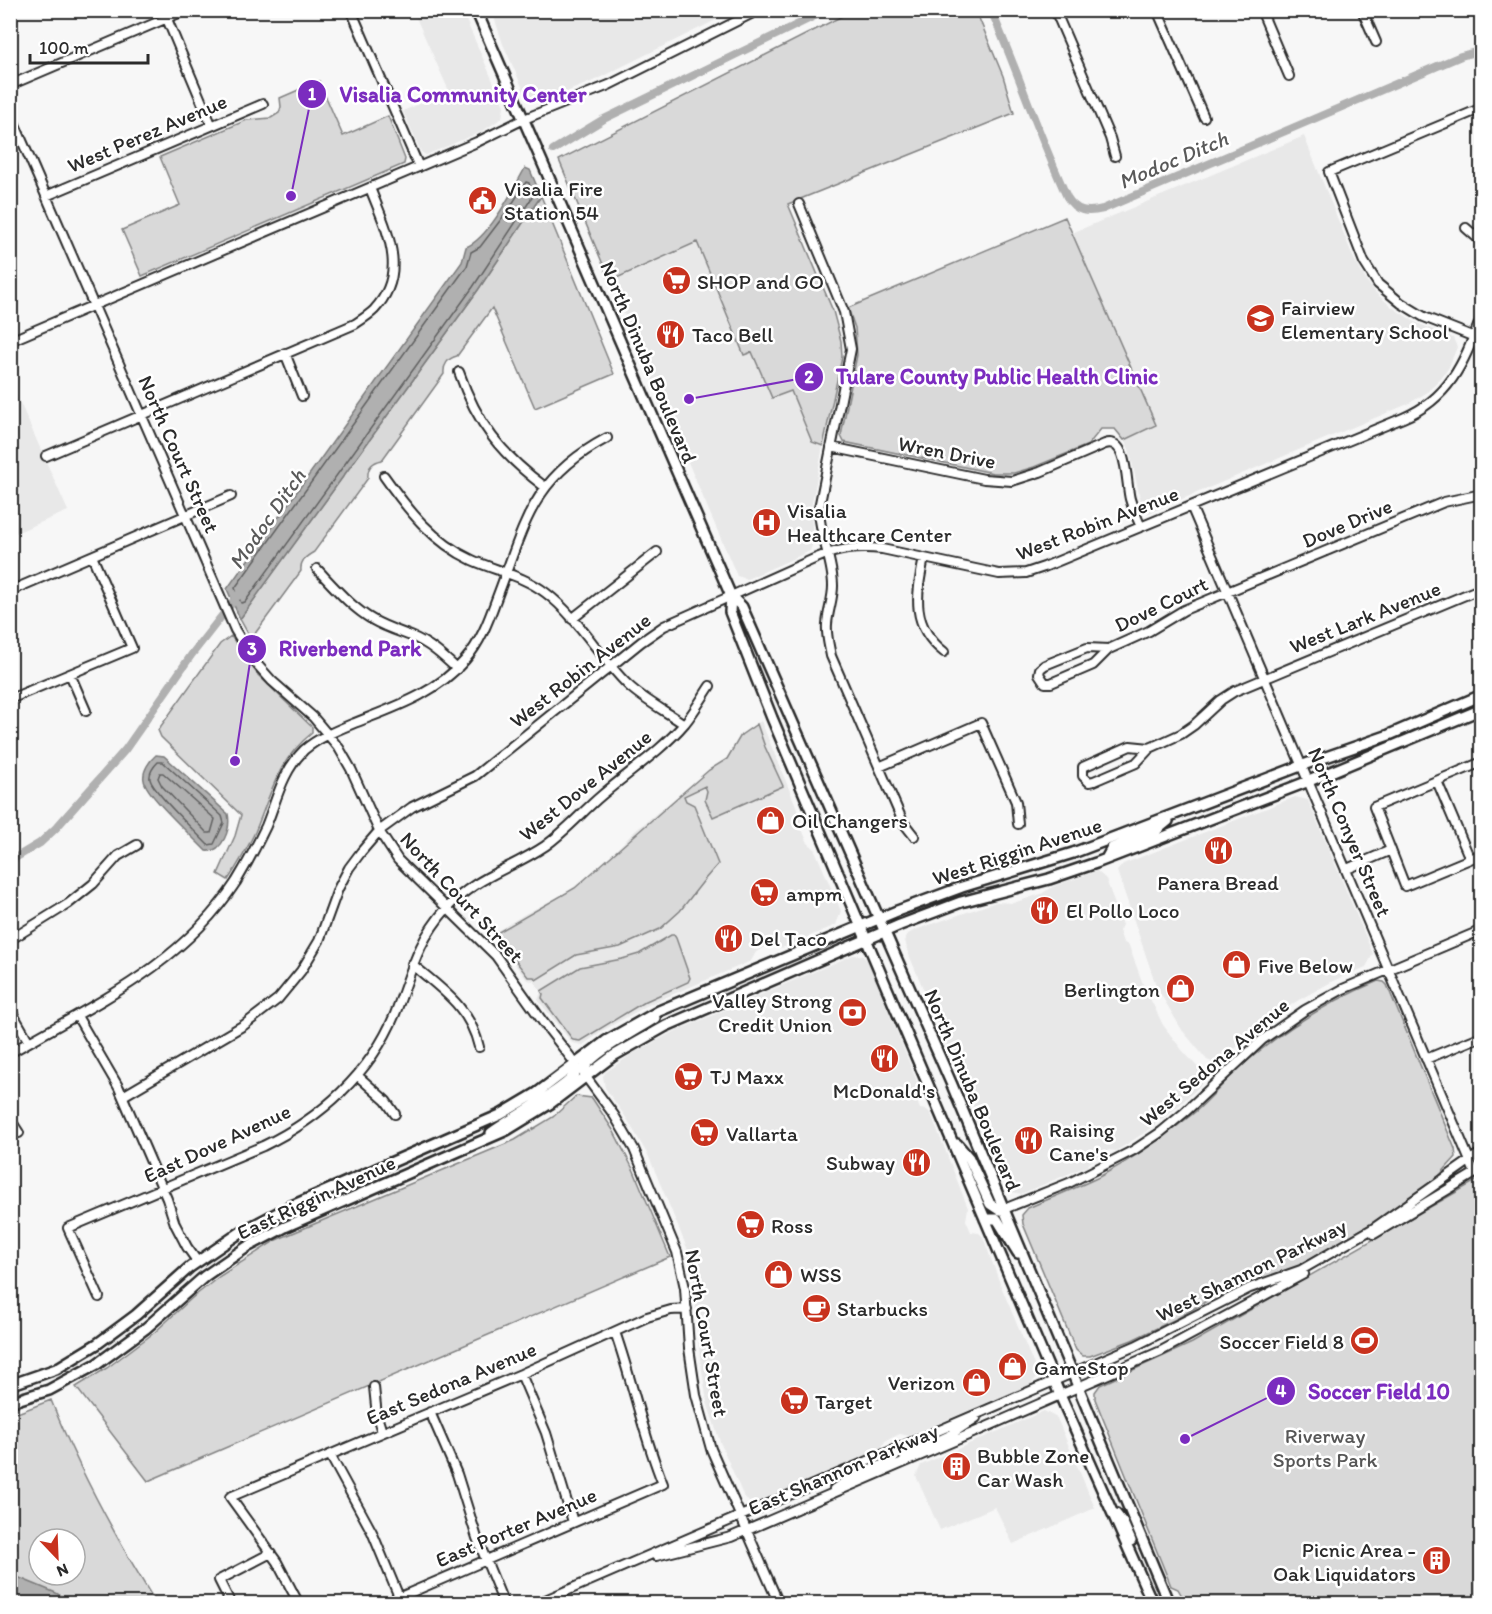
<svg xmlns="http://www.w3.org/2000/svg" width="1492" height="1614" font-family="Itim,sans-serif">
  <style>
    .built { fill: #e8e8e8 }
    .green { fill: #d9d9d9; stroke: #828282; stroke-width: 1.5; fill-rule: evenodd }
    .water { fill: #b0b0b0; stroke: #7b7b7b; stroke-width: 1.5 }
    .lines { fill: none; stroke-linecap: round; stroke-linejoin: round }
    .shore { stroke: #606060; stroke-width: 1.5 }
    .canal { stroke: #b0b0b0; stroke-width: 8 }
    .minor-casing { stroke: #2b2b2b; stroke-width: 12 }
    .major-casing { stroke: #2b2b2b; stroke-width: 14 }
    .minor { stroke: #fff; stroke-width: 8 }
    .major { stroke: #fff; stroke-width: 9 }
    .labels { text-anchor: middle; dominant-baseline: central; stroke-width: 5; stroke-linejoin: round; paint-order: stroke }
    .street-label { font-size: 21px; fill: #2b2b2b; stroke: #fff }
    .poi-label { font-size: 21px; fill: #2b2b2b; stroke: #fff; text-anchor: start }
    .park-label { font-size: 21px; fill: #565656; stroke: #fff }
    .water-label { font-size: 22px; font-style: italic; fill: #5a5a5a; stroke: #fff }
    .leader { fill: none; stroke: #7b2cbf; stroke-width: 2 }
    .callout-dot { fill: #7b2cbf; stroke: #fff; stroke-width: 2 }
    .mark-label { font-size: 18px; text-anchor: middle; font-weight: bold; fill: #fff }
    .callout-label { font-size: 22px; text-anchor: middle; font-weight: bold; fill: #7b2cbf; stroke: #fff; stroke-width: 5; stroke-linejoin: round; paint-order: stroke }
  </style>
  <rect width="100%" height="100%" fill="#f7f7f7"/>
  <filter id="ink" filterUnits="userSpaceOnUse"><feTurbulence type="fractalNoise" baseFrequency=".0167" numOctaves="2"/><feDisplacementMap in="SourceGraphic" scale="12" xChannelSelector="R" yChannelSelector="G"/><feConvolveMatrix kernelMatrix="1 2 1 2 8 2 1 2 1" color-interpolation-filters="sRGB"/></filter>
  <g filter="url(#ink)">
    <!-- built -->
    <path class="built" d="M413 11H462L504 106 502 118 481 132 426 155 421 152 403 111 449 91Z
      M492 11H734L591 82 539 103 527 98 503 44Z
      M1304 136 1354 259 1366 280 1376 293 1392 307 1415 322 1453 338 1457 347 1449 367 1441 379 1426 393 1408 404 1149 513 1143 511 1129 449 1124 440 1156 425 1072 233Z
      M697 241 744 355 752 352 772 398 791 391 812 442 823 446 811 508 813 543 810 551 747 579 737 576 610 281Z
      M10 380 68 511 11 535H10Z
      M761 721 801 818 800 825 808 843 814 848 841 911 836 925 782 948 769 945 756 952 751 961 650 1004 602 1031 583 1045 572 1043 538 1000 541 992 534 981 527 980 500 945 489 936 525 914 569 891 596 870 635 831 709 770 726 759 740 735Z
      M1295 797 1308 800 1373 954 1366 967 1335 980 1297 1001 1264 1024 1217 1064 1207 1060 1182 1030 1157 988 1117 871 1123 864Z
      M1097 871 1106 879 1122 925 1119 931 1123 942 1129 946 1143 984 1163 1025 1182 1050 1202 1072V1084L1176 1108 1144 1133 1116 1151 1109 1150 1092 1160 1087 1166 1021 1194 1013 1192 1007 1186 970 1098 972 1087 965 1071 956 1067 907 950 905 939 908 934 915 930 996 902 1013 903 1041 894 1054 886Z
      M853 955H862L868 961 918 1084V1090L915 1096 920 1109 927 1110 931 1114 968 1208 966 1220 971 1232 979 1233 983 1237 1001 1286 1036 1370V1378L1031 1384 909 1436 900 1434 885 1441 881 1449 759 1501 749 1502 743 1495 720 1442 707 1402 700 1358 694 1279 687 1248 649 1157 627 1119 605 1088 603 1076 606 1072 632 1054 671 1033Z
      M1044 1411 1057 1418 1095 1508 1013 1544 995 1507 940 1530 916 1476 921 1465Z"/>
    <!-- green -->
    <path class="green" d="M852 11H976L1003 76 1014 113 788 204 833 311 841 341 842 357 823 446 812 442 791 391 772 398 752 352 744 355 697 242 610 281 559 160Z
      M319 81 343 136 388 116 405 159 404 164 142 276 122 230 180 205 160 157 247 120 271 118 279 113 281 107 280 98Z
      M541 196 614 374 535 408 492 308 457 356C448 358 443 365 444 374L382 460C372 462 367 468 368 478L314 552C305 557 300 561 301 571L251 639 240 619 478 290Z
      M1065 217 1156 425 1124 440 1115 429H1101L1088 445 1034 467 1014 473H993L844 442 841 436 857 355 855 328 848 308Z
      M231 636 258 675 312 727V733C276 762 272 792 255 832 247 849 238 865 228 880L218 874 235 836 241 815 161 737 158 730 220 644Z
      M757 724 765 747 783 786 713 817 705 800 707 791 705 786 684 796 686 801 694 805 718 864 705 879 680 911 660 929 620 947 576 955 536 980 534 977H528L495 934 575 888 679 796 709 770 727 759 741 735Z
      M671 935H674L676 938 690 978 688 982 644 1002 580 1041 573 1040 542 998 543 994 541 991 580 967 622 959 639 954Z
      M1378 981 1384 982 1387 985 1455 1149 1456 1157 1437 1178 1374 1222 1290 1271 1235 1288 1215 1296 1178 1318 1132 1340 1090 1356H1083L1076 1350 1023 1224 1022 1215 1028 1208C1051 1198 1076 1188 1099 1177 1131 1160 1163 1138 1190 1116 1208 1102 1223 1083 1239 1068 1281 1031 1327 1002 1378 981Z
      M576 1096 592 1098 613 1130 634 1171 670 1257 148 1481 76 1387 107 1368 155 1332 192 1298 220 1276 276 1240 515 1140 553 1117Z
      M1481 1178V1603H1186L1178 1589 1171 1586 1095 1399V1392L1100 1385 1192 1343Z
      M51 1400C79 1471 116 1538 156 1603L11 1604V1414L20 1412ZM39 1539H75V1575H39Z"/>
    <!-- water -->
    <path class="water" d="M525 168 530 170 541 196 478 290 240 619 227 589 462 262 466 247C489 238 513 190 525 168Z
      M156 755 164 756 228 814C231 828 223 853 206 851 194 838 145 794 144 780 142 771 150 760 156 755Z
      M10 1574 56 1593 73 1603H11Z"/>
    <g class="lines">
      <!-- shore -->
      <path class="shore" d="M526 182 529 183 533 196 473 287 245 602 241 603 235 588 467 266 471 252 480 247 509 209Z
        M158 762H163L222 816 224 823 214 844 208 845C197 833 152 791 150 779 149 773 154 766 158 762Z
        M160 773H163L215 819 211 833H207L162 786 158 778Z"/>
      <!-- canal -->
      <path class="canal" d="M991 10C1018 72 1039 136 1067 197 1076 212 1087 213 1103 209L1461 56 1482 50
        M553 150 604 119 827 10
        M10 861 40 843 56 828 125 750 192 654 239 594"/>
      <defs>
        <path id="minor" d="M351 10 419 167
          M1055 10 1110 138 1115 156
          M1157 10 1204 117
          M1261 10 1289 76
          M1362 10 1376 42
          M167 19 211 124
          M10 85 186 10
          M1482 108 1329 172 1364 262 1378 284 1401 303 1424 317 1482 340
          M10 113 235 630 254 661 272 681 313 717 339 748 351 769 379 831 398 860 496 956 543 1022 575 1063
          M46 196 263 104
          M799 204 844 312 851 349 819 508C819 535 833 560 833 586 833 599 828 611 827 624 826 635 829 645 831 656L903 822 914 836
          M1466 228 1482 242
          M10 341 477 142 524 119 609 85 759 10
          M285 353 302 396
          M459 372C477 424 501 454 545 487
          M831 447 984 479 1012 481 1040 472 1105 444C1128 436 1126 485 1130 499 1133 509 1137 518 1141 527
          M46 456 355 324C361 320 369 315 374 310 410 272 386 229 370 188
          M384 476C408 510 433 542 472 560 497 571 524 576 546 593 579 618 599 657 628 685 645 701 666 711 684 724
          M1191 506 1475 1173
          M924 558C916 596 911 626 944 652
          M317 569C335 588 351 607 373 620 385 627 398 631 411 636 429 643 443 656 457 669
          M10 591 231 496
          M572 619 657 552
          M1109 649 1093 665 1051 683H1045L1039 674 1040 669 1045 665 1087 648 1109 649 1149 631 1184 610 1444 502 1482 494
          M70 674 86 711
          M10 699 132 648 92 556
          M1150 748 1136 763 1094 781 1089 782 1083 776V767L1130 746 1150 748 1181 734 1194 725 1221 700 1235 691 1482 588
          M1482 762 1374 807 1405 886 1482 854
          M879 767 981 723 1016 802 1018 824
          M1437 781 1470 859
          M10 787 11 788
          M1347 869 1391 850
          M10 940 68 904 93 884 118 856 137 845
          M412 964C441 989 470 1007 479 1047
          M10 1009 29 1042
          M77 1016 119 1088 167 1199 175 1224 187 1247 197 1261
          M10 1053C94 1004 181 966 236 882 247 864 257 845 266 826 277 799 282 772 304 750 318 738 335 731 352 724 392 708 435 695 465 660 480 643 488 622 496 600 525 525 530 479 607 438
          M1426 1059 1482 1036
          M358 1076 386 1101 395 1114
          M586 1077 614 1115 634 1149 677 1252 685 1288 689 1348 696 1395 711 1449 779 1604
          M123 1096 244 1025 278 999 301 971 319 941 338 889 349 868 361 852 379 831 412 807 475 776 641 642 664 626 814 559C837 549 857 546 882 549L999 574 1026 573 1044 567 1403 418C1451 398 1464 361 1482 316
          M10 1119 19 1133
          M1004 1209 1069 1183 1134 1150 1161 1132 1185 1112 1262 1040 1305 1010 1343 989 1482 930
          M1374 1234 1482 1169
          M99 1297 68 1228 263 1146C321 1118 370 1074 395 1014 411 974 416 943 446 909 475 877 511 869 545 846 566 831 583 811 602 795 630 771 661 751 685 723 694 712 702 698 710 686
          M521 1374 546 1433 573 1522
          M374 1387 377 1416 382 1432
          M430 1412 457 1474 477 1538 504 1604
          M330 1455 372 1532 399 1597
          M903 1463 907 1455 952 1434 976 1418
          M834 1489 849 1479 891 1461 897 1455 898 1448
          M656 1556 731 1537 975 1432 1161 1351 1304 1274
          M231 1604 219 1580 271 1553
          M299 1604 277 1562 230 1497 521 1374 647 1317 671 1310 687 1309
          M384 1604 663 1484C643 1435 633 1383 615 1332
          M536 1604 1135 1346 1250 1288 1301 1270 1374 1228 1482 1152"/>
        <path id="major" d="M476 10 731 596 742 607 952 1085 1169 1604
          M731 596 730 612 772 718 1060 1395 1153 1604
          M1106 859 1112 848 1157 830 1168 821
          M586 1077 583 1071C588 1055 639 1029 655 1018
          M491 1133C506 1121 571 1086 576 1072 577 1068 576 1067 575 1063
          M957 1144 969 1158 990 1204 999 1210 1004 1209
          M985 1219H997L1018 1253
          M10 1385 56 1369 97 1344 136 1315 190 1267 241 1232 287 1208 500 1115 537 1093 606 1041 659 1011 897 911 962 887 1073 853 1303 765 1389 735 1482 695
          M10 1402 49 1390 97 1364 146 1328 205 1276 247 1247 285 1227 507 1130 551 1103 613 1056 666 1026 900 925 961 902 1049 879 1096 863 1309 781 1482 709
          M1116 1514 1123 1523 1131 1541"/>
      </defs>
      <!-- minor casing -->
      <use href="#minor" class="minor-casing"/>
      <!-- major casing -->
      <use href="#major" class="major-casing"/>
      <!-- minor -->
      <use href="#minor" class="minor"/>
      <!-- major -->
      <use href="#major" class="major"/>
    </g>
  </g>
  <!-- icons -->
  <defs>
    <symbol id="civic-disc" viewBox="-11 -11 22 22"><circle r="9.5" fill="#c8321e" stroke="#fff"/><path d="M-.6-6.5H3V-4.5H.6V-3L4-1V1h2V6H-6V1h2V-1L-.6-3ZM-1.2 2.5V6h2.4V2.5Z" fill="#fff"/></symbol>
    <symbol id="supermarket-disc" viewBox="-11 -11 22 22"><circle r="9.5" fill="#c8321e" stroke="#fff"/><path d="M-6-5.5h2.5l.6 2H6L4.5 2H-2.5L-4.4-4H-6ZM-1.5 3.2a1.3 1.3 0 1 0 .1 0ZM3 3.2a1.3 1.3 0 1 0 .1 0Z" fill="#fff"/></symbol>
    <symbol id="school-disc" viewBox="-11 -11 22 22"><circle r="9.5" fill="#c8321e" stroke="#fff"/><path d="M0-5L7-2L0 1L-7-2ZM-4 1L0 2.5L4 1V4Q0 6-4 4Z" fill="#fff"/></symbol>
    <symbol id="restaurant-disc" viewBox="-11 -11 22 22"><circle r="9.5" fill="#c8321e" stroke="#fff"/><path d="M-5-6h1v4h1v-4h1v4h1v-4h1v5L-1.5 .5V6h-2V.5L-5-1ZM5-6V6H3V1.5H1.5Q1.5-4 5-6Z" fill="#fff"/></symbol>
    <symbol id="hospital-disc" viewBox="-11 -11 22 22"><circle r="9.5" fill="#c8321e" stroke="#fff"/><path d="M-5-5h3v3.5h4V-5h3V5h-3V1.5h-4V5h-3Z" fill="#fff"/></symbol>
    <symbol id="shop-disc" viewBox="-11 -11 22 22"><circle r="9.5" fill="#c8321e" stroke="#fff"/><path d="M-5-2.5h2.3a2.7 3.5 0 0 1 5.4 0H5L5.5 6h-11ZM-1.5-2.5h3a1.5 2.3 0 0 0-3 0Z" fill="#fff"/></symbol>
    <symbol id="bank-disc" viewBox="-11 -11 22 22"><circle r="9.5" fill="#c8321e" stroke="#fff"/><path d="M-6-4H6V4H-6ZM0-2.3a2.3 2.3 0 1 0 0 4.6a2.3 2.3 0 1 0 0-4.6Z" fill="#fff"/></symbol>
    <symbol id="cafe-disc" viewBox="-11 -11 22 22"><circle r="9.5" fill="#c8321e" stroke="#fff"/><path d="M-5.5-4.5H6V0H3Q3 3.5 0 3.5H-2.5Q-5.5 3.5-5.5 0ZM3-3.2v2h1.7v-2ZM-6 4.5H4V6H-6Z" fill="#fff"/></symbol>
    <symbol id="stadium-disc" viewBox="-11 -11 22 22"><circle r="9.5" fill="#c8321e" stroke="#fff"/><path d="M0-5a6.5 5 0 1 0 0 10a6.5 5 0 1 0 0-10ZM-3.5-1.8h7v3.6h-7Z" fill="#fff"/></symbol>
    <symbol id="building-disc" viewBox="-11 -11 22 22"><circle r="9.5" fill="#c8321e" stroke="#fff"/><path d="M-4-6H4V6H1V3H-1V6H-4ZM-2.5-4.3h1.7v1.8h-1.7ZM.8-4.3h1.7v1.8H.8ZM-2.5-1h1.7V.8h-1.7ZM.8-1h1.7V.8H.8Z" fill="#fff"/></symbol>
  </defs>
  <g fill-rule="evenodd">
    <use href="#civic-disc" x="466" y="184" width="33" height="33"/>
    <use href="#supermarket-disc" x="660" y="264" width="33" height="33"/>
    <use href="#school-disc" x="1244" y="302" width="33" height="33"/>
    <use href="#restaurant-disc" x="654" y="318" width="33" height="33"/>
    <use href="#hospital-disc" x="750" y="506" width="33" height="33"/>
    <use href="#shop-disc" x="754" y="804" width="33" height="33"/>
    <use href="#restaurant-disc" x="1202" y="834" width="33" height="33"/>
    <use href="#supermarket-disc" x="748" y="876" width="33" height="33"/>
    <use href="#restaurant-disc" x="1028" y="894" width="33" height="33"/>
    <use href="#restaurant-disc" x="712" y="922" width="33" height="33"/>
    <use href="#shop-disc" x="1220" y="948" width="33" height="33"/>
    <use href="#shop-disc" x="1164" y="972" width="33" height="33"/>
    <use href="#bank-disc" x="836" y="996" width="33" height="33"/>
    <use href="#restaurant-disc" x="868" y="1042" width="33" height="33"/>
    <use href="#supermarket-disc" x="672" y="1060" width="33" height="33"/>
    <use href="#supermarket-disc" x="688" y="1116" width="33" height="33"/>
    <use href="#restaurant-disc" x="1012" y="1124" width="33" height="33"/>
    <use href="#restaurant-disc" x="900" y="1146" width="33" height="33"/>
    <use href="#supermarket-disc" x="734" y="1208" width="33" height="33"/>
    <use href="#shop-disc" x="762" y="1258" width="33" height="33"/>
    <use href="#cafe-disc" x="800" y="1292" width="33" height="33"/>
    <use href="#stadium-disc" x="1348" y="1324" width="33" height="33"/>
    <use href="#shop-disc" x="996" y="1350" width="33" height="33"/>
    <use href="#shop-disc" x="960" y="1366" width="33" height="33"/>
    <use href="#supermarket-disc" x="778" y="1384" width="33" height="33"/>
    <use href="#building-disc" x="940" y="1450" width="33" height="33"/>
    <use href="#building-disc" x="1420" y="1544" width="33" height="33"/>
  </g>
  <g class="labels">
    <!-- street labels -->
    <g class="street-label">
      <text transform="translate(147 133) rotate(-23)">West Perez Avenue</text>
      <text transform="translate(649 362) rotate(67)">North Dinuba Boulevard</text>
      <text transform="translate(947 452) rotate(11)">Wren Drive</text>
      <text transform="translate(179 454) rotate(66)">North Court Street</text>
      <text transform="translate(1097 523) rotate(-21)">West Robin Avenue</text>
      <text transform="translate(1347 523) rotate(-23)">Dove Drive</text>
      <text transform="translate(1161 604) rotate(-26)">Dove Court</text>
      <text transform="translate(1365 617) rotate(-22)">West Lark Avenue</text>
      <text transform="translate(580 670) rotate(-38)">West Robin Avenue</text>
      <text transform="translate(585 785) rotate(-39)">West Dove Avenue</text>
      <text transform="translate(1350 832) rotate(67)">North Conyer Street</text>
      <text transform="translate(1017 851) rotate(-18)">West Riggin Avenue</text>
      <text transform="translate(462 897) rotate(47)">North Court Street</text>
      <text transform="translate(1214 1062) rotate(-40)">West Sedona Avenue</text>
      <text transform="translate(973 1090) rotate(67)">North Dinuba Boulevard</text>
      <text transform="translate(217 1143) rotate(-25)">East Dove Avenue</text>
      <text transform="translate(316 1197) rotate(-25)">East Riggin Avenue</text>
      <text transform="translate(1251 1270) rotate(-26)">West Shannon Parkway</text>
      <text transform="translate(707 1333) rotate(80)">North Court Street</text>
      <text transform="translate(451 1383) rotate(-23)">East Sedona Avenue</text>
      <text transform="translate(843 1469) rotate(-23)">East Shannon Parkway</text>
      <text transform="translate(516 1527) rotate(-23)">East Porter Avenue</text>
    </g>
    <!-- poi labels -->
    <g class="poi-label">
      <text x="504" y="188">Visalia Fire<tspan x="504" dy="24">Station 54</tspan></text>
      <text x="697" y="281">SHOP and GO</text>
      <text x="1281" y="307">Fairview<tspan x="1281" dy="24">Elementary School</tspan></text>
      <text x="692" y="334">Taco Bell</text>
      <text x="787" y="510">Visalia<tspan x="787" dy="24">Healthcare Center</tspan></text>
      <text x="792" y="820">Oil Changers</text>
      <text x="1218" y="882" text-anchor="middle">Panera Bread</text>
      <text x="786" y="893">ampm</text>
      <text x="1066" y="910">El Pollo Loco</text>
      <text x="750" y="938">Del Taco</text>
      <text x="1258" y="965">Five Below</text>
      <text x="1160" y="989" text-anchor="end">Berlington</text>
      <text x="832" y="1000" text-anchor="end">Valley Strong<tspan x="832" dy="24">Credit Union</tspan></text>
      <text x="710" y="1076">TJ Maxx</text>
      <text x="884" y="1090" text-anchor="middle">McDonald's</text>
      <text x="1049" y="1129">Raising<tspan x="1049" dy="24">Cane's</tspan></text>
      <text x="726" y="1133">Vallarta</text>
      <text x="895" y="1162" text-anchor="end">Subway</text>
      <text x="771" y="1225">Ross</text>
      <text x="800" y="1274">WSS</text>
      <text x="837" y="1308">Starbucks</text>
      <text x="1344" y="1341" text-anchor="end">Soccer Field 8</text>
      <text x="1034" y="1367">GameStop</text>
      <text x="955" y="1382" text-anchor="end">Verizon</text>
      <text x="815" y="1401">Target</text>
      <text x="977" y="1455">Bubble Zone<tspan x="977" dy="24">Car Wash</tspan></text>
      <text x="1416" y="1549" text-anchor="end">Picnic Area -<tspan x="1416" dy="24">Oak Liquidators</tspan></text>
    </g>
    <!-- park labels -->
    <g class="park-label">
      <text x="1325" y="1435">Riverway<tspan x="1325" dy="24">Sports Park</tspan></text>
    </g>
    <!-- water labels -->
    <g class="water-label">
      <text transform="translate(1173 160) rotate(-23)">Modoc Ditch</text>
      <text transform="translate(267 519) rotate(-55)">Modoc Ditch</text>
    </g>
  </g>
  <!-- callouts -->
  <path class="leader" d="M291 196L312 94M689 399L809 377M235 761L252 649M1185 1439L1281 1391"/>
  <g class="callout-dot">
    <circle cx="291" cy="196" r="6"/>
    <circle cx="689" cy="399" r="6"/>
    <circle cx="235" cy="761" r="6"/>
    <circle cx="1185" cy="1439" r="6"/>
    <circle cx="312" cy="94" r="15"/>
    <circle cx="809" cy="377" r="15"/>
    <circle cx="252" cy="649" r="15"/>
    <circle cx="1281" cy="1391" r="15"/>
  </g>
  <g class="mark-label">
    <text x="312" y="100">1</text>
    <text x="809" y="383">2</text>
    <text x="252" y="655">3</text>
    <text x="1281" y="1397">4</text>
  </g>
  <g class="callout-label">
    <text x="463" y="102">Visalia Community Center</text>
    <text x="997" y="384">Tulare County Public Health Clinic</text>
    <text x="350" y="656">Riverbend Park</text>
    <text x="1379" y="1399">Soccer Field 10</text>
  </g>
  <!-- margin -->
  <rect width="1492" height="1614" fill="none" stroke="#fff" stroke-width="36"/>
  <rect x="18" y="18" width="1456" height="1578" fill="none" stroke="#2b2b2b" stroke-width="2" filter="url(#ink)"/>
  <!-- north arrow -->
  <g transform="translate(57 1557) rotate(157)"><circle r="28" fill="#ffffff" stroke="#aaaaaa" stroke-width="1.5"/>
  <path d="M0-4.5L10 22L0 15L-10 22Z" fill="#c8321e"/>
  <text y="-9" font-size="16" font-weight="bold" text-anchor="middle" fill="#2b2b2b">N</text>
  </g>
  <!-- scale -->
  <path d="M30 54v9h118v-9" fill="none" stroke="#2b2b2b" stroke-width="3"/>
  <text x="39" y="54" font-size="18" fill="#2b2b2b" stroke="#ffffff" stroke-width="4.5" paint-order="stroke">100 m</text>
</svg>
